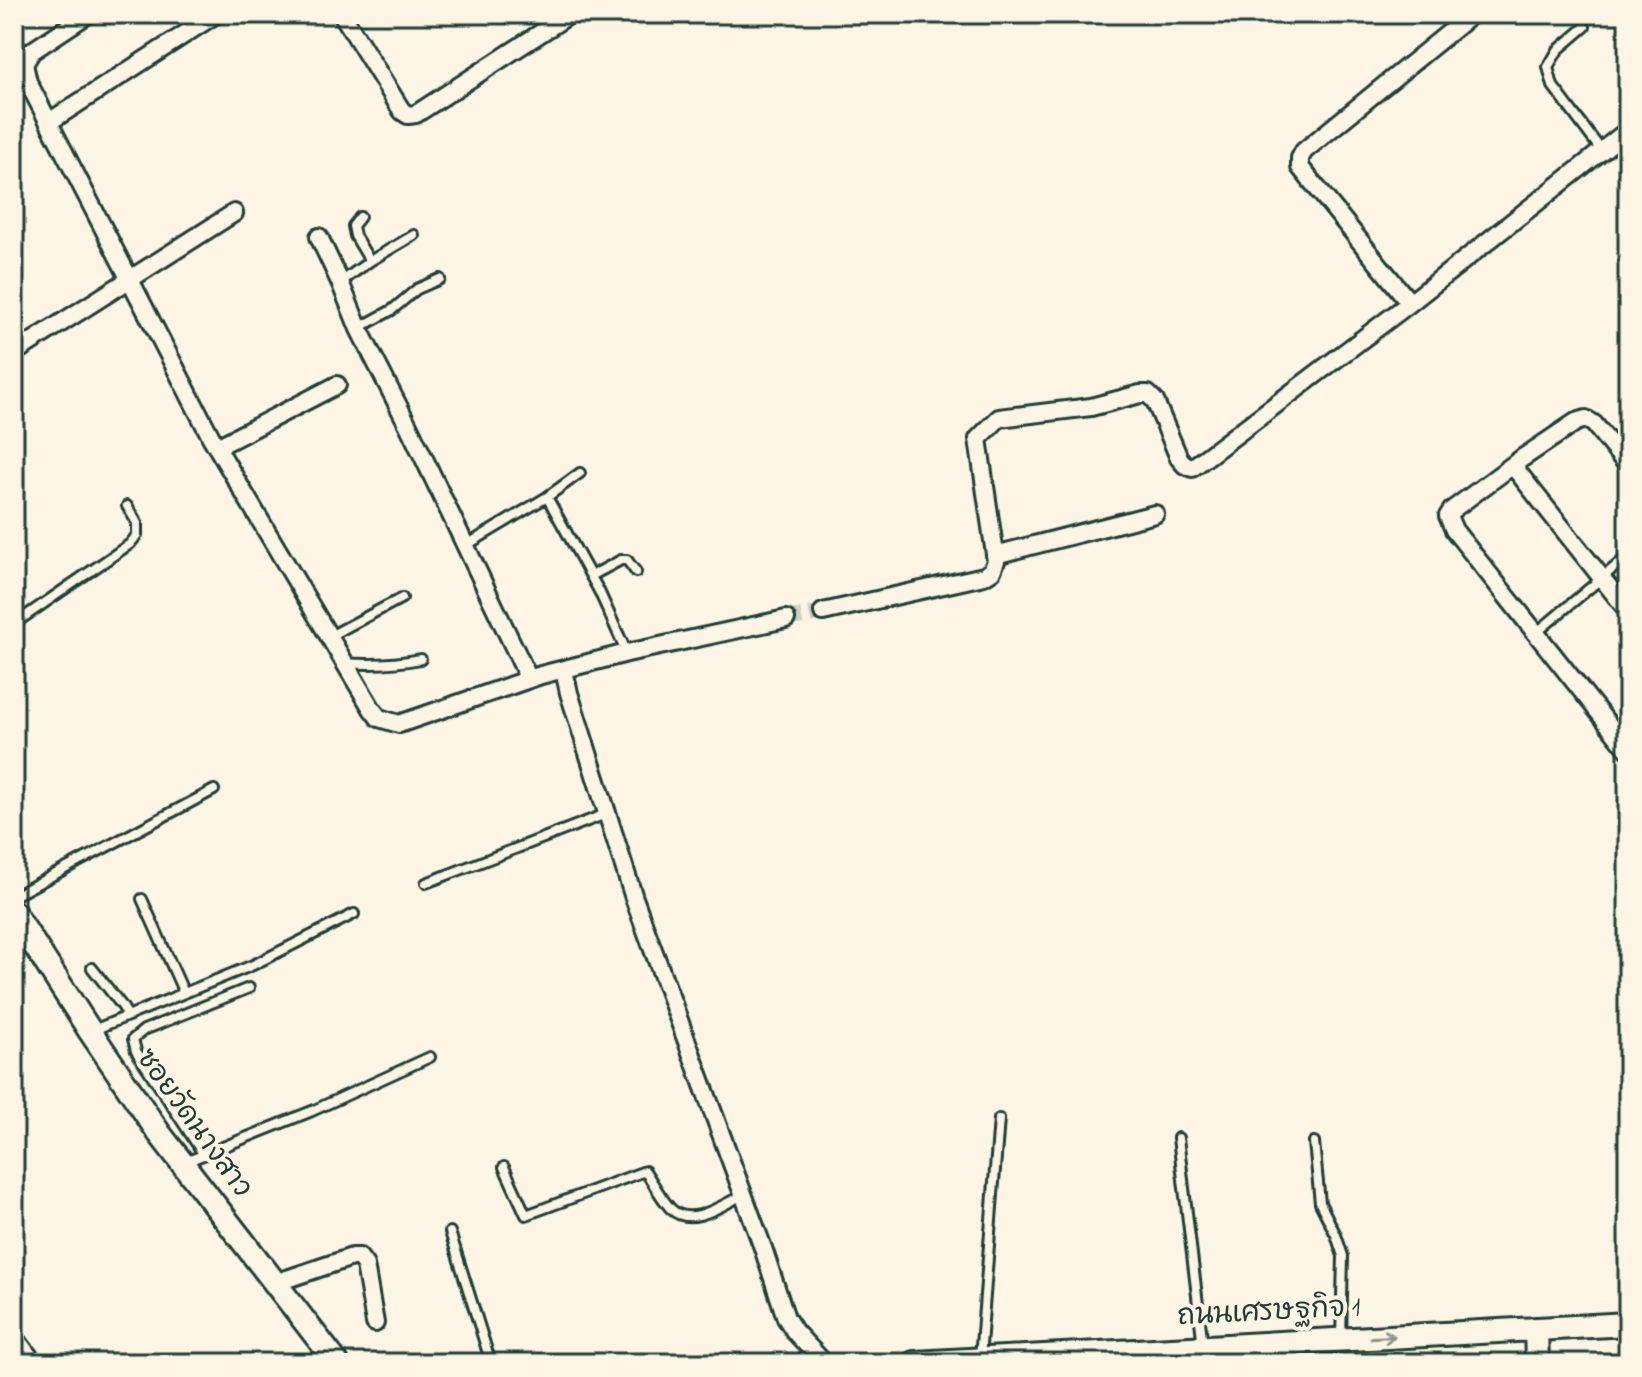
<svg xmlns="http://www.w3.org/2000/svg" width="1642" height="1377" font-family="'Indie Flower','Playpen Sans Thai',sans-serif">
  <style>
    .lines { fill: none; stroke-linecap: round; stroke-linejoin: round }
    .street-tunnel { stroke: #d0d0c2; stroke-width: 16; stroke-dasharray: 16 8; stroke-linecap: butt }
    .lane-casing { stroke: #1f3d34; stroke-width: 14 }
    .street-casing { stroke: #1f3d34; stroke-width: 22 }
    .secondary-casing { stroke: #1f3d34; stroke-width: 28 }
    .lane { stroke: #fcf5e5; stroke-width: 8 }
    .street { stroke: #fcf5e5; stroke-width: 16 }
    .secondary { stroke: #fcf5e5; stroke-width: 22 }
    .oneway { stroke: #8e998c }
    .labels { text-anchor: middle; dominant-baseline: central; stroke-width: 8; stroke-linejoin: round; paint-order: stroke }
    .street-label { font-size: 28px; fill: #1f3d34; stroke: #fcf5e5 }
  </style>
  <rect width="100%" height="100%" fill="#fcf5e5"/>
  <filter id="ink" filterUnits="userSpaceOnUse"><feTurbulence type="fractalNoise" baseFrequency=".0125" numOctaves="2"/><feDisplacementMap in="SourceGraphic" scale="16" xChannelSelector="R" yChannelSelector="G"/><feConvolveMatrix kernelMatrix="1 2 1 2 8 2 1 2 1" color-interpolation-filters="sRGB"/></filter>
  <g filter="url(#ink)">
    <g class="lines">
      <!-- street-tunnel -->
      <path class="street-tunnel" d="M786 619 823 612"/>
      <defs>
        <path id="lane" d="M1585 27 1558 50 1548 67 1553 86 1601 150
          M370 261 414 235
          M341 282 370 261 355 236 353 226 360 217
          M359 328 392 310 417 289 440 279
          M580 473 547 497 599 591 627 653
          M465 546 547 497
          M591 576 621 560H627L636 572
          M14 624 130 544 137 535V523L127 506
          M1536 633 1628 556
          M330 636 402 598
          M344 663C370 665 395 664 421 659
          M426 883 606 814
          M14 896 214 790
          M142 899 184 993
          M92 968 122 1006 128 1016
          M91 1031 253 965 354 914
          M1178 1138 1203 1346
          M1314 1142 1320 1203 1336 1235 1343 1256 1341 1339
          M204 1155 136 1051 133 1039 144 1030 249 988
          M183 1163 312 1111 430 1057
          M504 1167 526 1215 645 1171C652 1181 662 1200 671 1209 691 1228 722 1205 743 1195
          M450 1232 491 1363
          M14 1330 39 1363
          M980 1358 999 1119"/>
        <path id="street" d="M88 14 32 51 24 64 28 82 212 439 372 709 379 718 399 724 541 675 627 653 786 619
          M342 14 402 111 408 115 416 114 570 14
          M49 122 216 14
          M319 237 340 282 359 329 409 427 529 679
          M1410 303 1300 167V158L1304 151 1472 14
          M14 353 234 213
          M217 447 337 385
          M1513 466 1628 611
          M1628 466 1594 424 1586 419 1576 422 1521 459 1452 510 1448 516 1454 530 1628 749
          M995 555 1155 514
          M823 612 984 576 992 571 996 561 978 439 999 418 1091 407 1140 394H1148L1155 401 1179 458 1185 465 1192 468 1410 303 1628 130
          M564 670 569 693 634 898 763 1248 786 1318 795 1332 824 1363
          M275 1283 352 1257H359L365 1265 375 1323"/>
        <path id="secondary" d="M14 913 90 1031 159 1133 337 1363
          M1536 1329 1537 1363
          M914 1363 1628 1324"/>
      </defs>
      <!-- lane casing -->
      <use href="#lane" class="lane-casing"/>
      <!-- street casing -->
      <use href="#street" class="street-casing"/>
      <!-- secondary casing -->
      <use href="#secondary" class="secondary-casing"/>
      <!-- lane -->
      <use href="#lane" class="lane"/>
      <!-- street -->
      <use href="#street" class="street"/>
      <!-- secondary -->
      <use href="#secondary" class="secondary"/>
    </g>
    <!-- one-way arrows -->
    <defs><path id="oneway-shaft" d="M-6 0H5M1.5-3L5.5 0L1.5 3" fill="none" stroke-width="1.6" stroke-linecap="round" stroke-linejoin="round" transform="scale(2)"/></defs>
    <use class="oneway" href="#oneway-shaft" transform="translate(1383 1337) rotate(-3)"/>
  </g>
  <g class="labels">
    <!-- street labels -->
    <g class="street-label">
      <text transform="translate(193 1124) rotate(54)">ซอยวัดนางสาว</text>
      <text transform="translate(1269 1313) rotate(-3)">ถนนเศรษฐกิจ 1</text>
    </g>
  </g>
  <!-- margin -->
  <rect width="1642" height="1377" fill="none" stroke="#fcf5e5" stroke-width="48"/>
  <rect x="24" y="24" width="1594" height="1329" fill="none" stroke="#1f3d34" stroke-width="3" filter="url(#ink)"/>
</svg>
